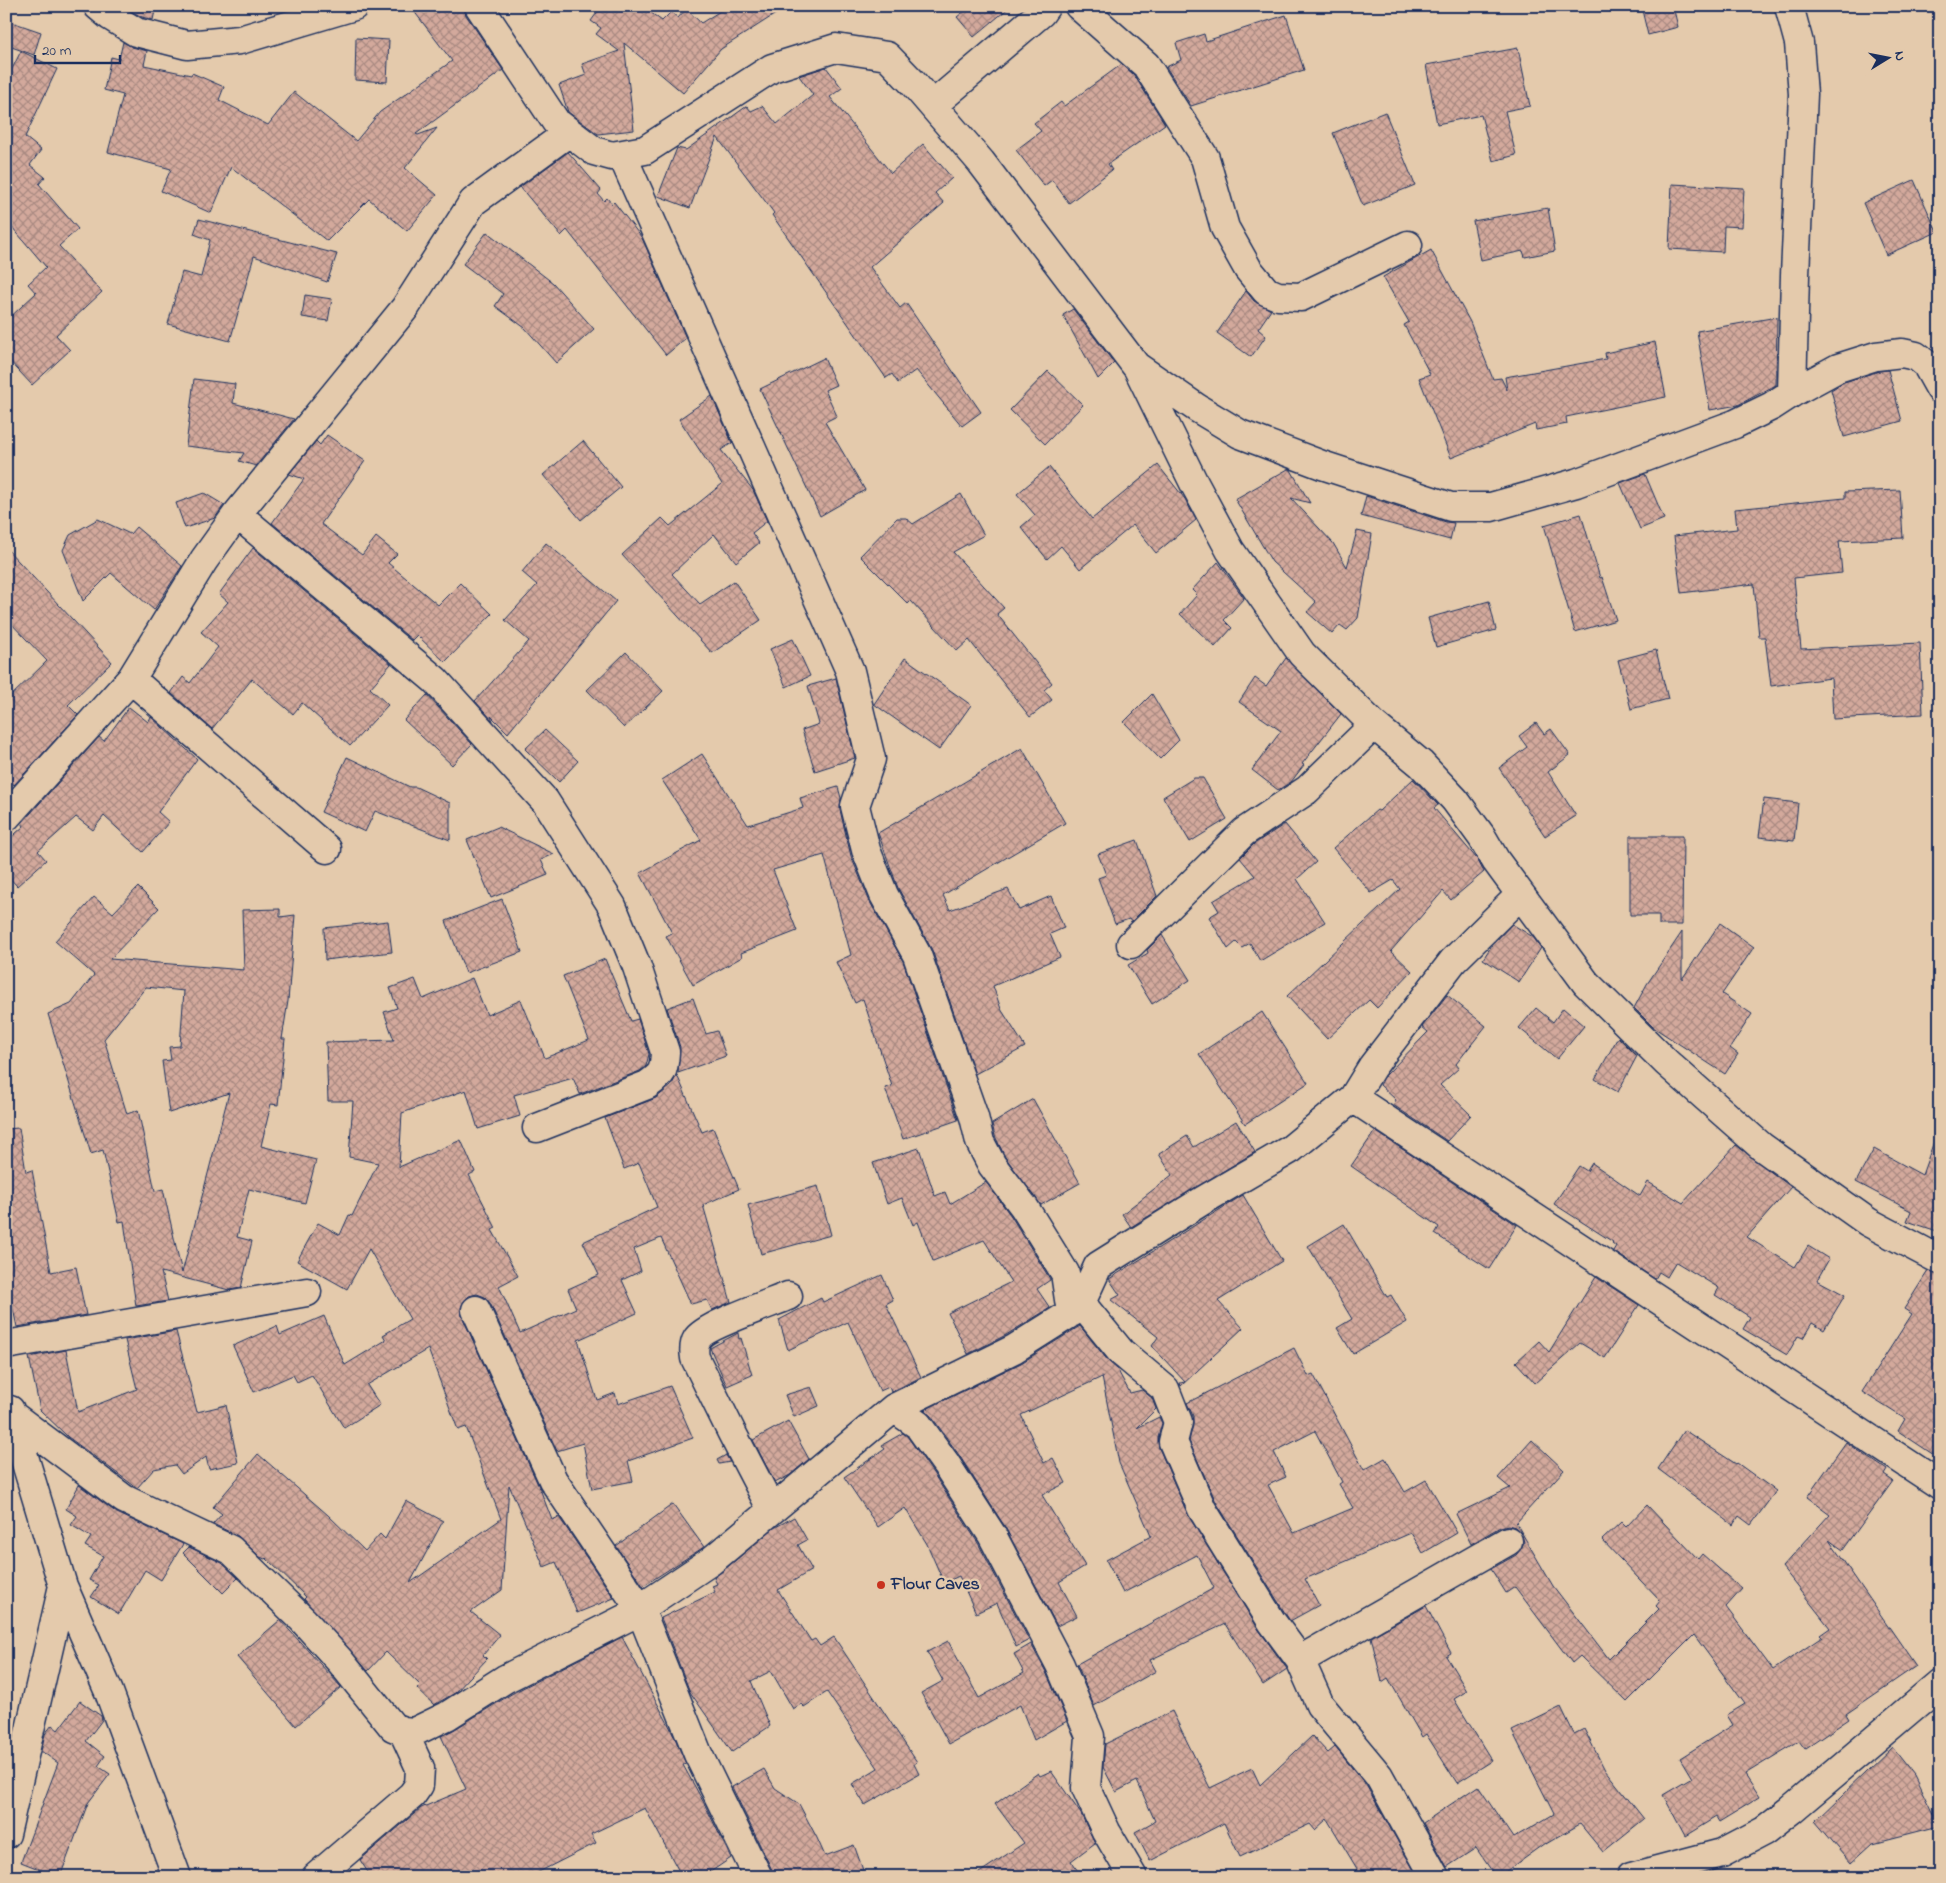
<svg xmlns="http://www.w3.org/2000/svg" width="1946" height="1883" font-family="'Indie Flower',sans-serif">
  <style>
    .building { fill: url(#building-cross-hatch); stroke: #1b2f5e; fill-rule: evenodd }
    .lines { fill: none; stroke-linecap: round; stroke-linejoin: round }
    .minor-casing { stroke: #1b2f5e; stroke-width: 31 }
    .minor { stroke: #e4caac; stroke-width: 28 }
    .poi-dot { fill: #c8321e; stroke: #e4caac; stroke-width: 2 }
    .labels { text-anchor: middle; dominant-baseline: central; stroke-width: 4.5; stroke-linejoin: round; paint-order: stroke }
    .poi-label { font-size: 18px; font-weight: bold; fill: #1b2f5e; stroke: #e4caac; text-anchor: start }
  </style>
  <defs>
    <pattern id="building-cross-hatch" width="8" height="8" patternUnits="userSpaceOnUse" patternTransform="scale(1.25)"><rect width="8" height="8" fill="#d3a99c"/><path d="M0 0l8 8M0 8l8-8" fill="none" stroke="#aa8a82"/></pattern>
  </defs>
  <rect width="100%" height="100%" fill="#e4caac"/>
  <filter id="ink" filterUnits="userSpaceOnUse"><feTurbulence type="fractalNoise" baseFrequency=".02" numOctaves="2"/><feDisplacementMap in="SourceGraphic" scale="10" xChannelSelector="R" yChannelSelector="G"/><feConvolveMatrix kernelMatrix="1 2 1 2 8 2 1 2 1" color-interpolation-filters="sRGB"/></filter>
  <g filter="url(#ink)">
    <!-- building -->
    <path class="building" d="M130 6H156L153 20 142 17 129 10Z
      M410 6H463L466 15 503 70 416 134 418 135 437 128 405 168 437 195 407 231 369 199 327 241 231 167 211 213 161 191 171 169 108 152 123 95 104 90 111 57 119 59 123 42 132 47 147 51 144 65 191 75 192 73 224 87 219 100 268 125 294 92 356 141 380 112 452 61Z
      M602 6H642L662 21 671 12 678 18 686 9 701 23 728 6H788L721 49 683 93 624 43 634 130 598 134 568 112 559 85 586 75 582 64 619 51 596 34 601 28 591 21Z
      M971 6H1011L974 37 957 17Z
      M1641 6H1673L1678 27 1648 35Z
      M1286 15 1304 70 1191 106 1166 67 1181 60 1176 43 1204 34 1206 41Z
      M6 20 41 32 34 55 6 45Z
      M356 38 389 40 387 82 355 80Z
      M1518 48 1530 106 1505 111 1516 155 1493 161 1481 115 1437 124 1426 65Z
      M21 51 57 69 25 137 41 150 30 165 45 177 39 184 78 229 59 246 102 292 56 335 70 350 32 385 6 357V321L36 293 28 284 46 267 6 220V81Z
      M1122 64 1134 75 1165 124 1108 164 1112 170 1069 203 1052 180 1044 186 1016 150 1041 131 1034 123 1061 102 1064 106Z
      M826 67 842 88 830 97 891 173 923 144 952 178 935 193 944 203 870 267 900 308 906 303 981 412 962 426 916 370 898 383 892 374 886 378 772 215 774 213 717 137 690 208 658 196 677 148 686 150 747 106 751 111 762 106 777 124 813 95 799 76Z
      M1385 112 1415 185 1363 206 1333 133Z
      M568 152 601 190 598 194 604 201 607 198 612 204 614 202 642 238 686 338 666 355 567 230 561 236 520 187Z
      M1914 180 1937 232 1886 255 1863 203Z
      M1672 184 1744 188 1742 227 1724 226 1723 252 1669 249Z
      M1548 208 1555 251 1525 257 1523 251 1481 260 1473 221Z
      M199 219 337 254 327 282 254 256 230 341 168 324 182 272 201 277 210 240 194 234Z
      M487 232 553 283 594 329 556 363 525 328 495 306 503 294 463 264Z
      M1431 250 1470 322 1493 379 1501 378 1507 390 1505 377 1606 359 1605 353 1655 342 1666 397 1566 417 1567 424 1536 430 1535 424 1451 458 1419 378 1430 374 1404 325 1409 322 1383 277Z
      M1246 291 1254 301 1271 310 1258 329 1266 336 1251 357 1217 333Z
      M305 295 332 299 328 321 302 317Z
      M1073 309 1114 363 1098 379 1063 315Z
      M1777 317 1776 385 1738 405 1710 410 1697 331Z
      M824 358 836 385 825 390 837 416 825 422 865 490 820 516 760 389Z
      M1888 370 1902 421 1844 437 1831 390 1844 382 1879 371Z
      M1048 371 1083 405 1045 444 1010 410Z
      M194 379 235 384 233 403 294 419 256 466 239 461 244 453 186 446Z
      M712 396 732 443 721 450 753 490 767 521 752 533 759 543 736 562 714 534 672 574 700 604 734 581 761 620 712 653 622 555 662 518 670 526 722 484 679 419Z
      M327 435 365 461 321 524 362 555 376 537 397 554 388 563 438 605 460 583 492 614 445 662 417 635 412 640 272 523 304 479 289 474 316 441 320 445Z
      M583 441 621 487 581 520 543 475Z
      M1158 465 1185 499 1196 520 1156 553 1133 525 1080 569 1061 546 1047 559 1021 527 1035 515 1017 494 1049 467 1092 519Z
      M1288 469 1291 470 1310 503 1291 498 1333 543 1347 567 1357 531 1372 534 1358 618 1347 630 1340 625 1332 634 1307 612 1316 602 1272 562 1235 499Z
      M1645 474 1664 519 1640 529 1620 483Z
      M1900 490 1903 538 1839 541 1842 573 1794 578 1801 649 1920 643 1923 714 1833 719 1831 678 1771 686 1765 637H1759L1754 584 1681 593 1674 536 1737 529 1735 509 1845 498V492Z
      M204 493 224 505 215 518 185 528 176 503Z
      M961 494 984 535 953 552 1004 608 997 614 1052 683 1044 690 1052 700 1030 717 969 640 957 651 911 601 908 604 860 556 897 518H906L913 524Z
      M1366 496 1446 522 1454 523 1450 540 1361 516Z
      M1581 514 1600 578 1602 577 1616 620 1575 632 1544 525Z
      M98 519 130 534 136 527 182 566 154 610 111 573 83 601 63 550 70 535Z
      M546 543 616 601 508 733 491 716 493 721 475 701 529 641 505 620 537 585 522 572Z
      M6 548 112 662 68 705 78 715 14 785 6 776V701L47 661 6 618Z
      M253 548 391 664 370 688 388 705 350 746 302 703 293 714 252 679 212 729 171 693 183 677 190 683 218 647 201 632 228 602 219 594Z
      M1218 562 1244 598 1224 620 1232 628 1215 647 1180 614 1197 595 1192 590Z
      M1489 601 1496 630 1436 647 1428 618Z
      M793 639 810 676 786 687 770 649Z
      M1656 650 1668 699 1631 709 1618 660Z
      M626 652 663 691 624 728 587 690Z
      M905 658 971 705 939 750 874 704Z
      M1286 658 1341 714 1302 764 1304 765 1291 782 1278 790 1252 770 1281 731 1239 702 1255 678 1266 686Z
      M836 678 855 758 815 771 802 730 819 724 808 686Z
      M1152 694 1179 740 1160 759 1124 722Z
      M427 695 472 744 452 765 404 720Z
      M129 707 148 722 151 717 197 759 158 812 169 822 143 852 104 816 93 830 76 817 38 851 46 860 17 886 6 874V842L24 826 22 823 99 737 104 741Z
      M1536 723 1544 734 1551 729 1570 755 1548 772 1576 816 1545 836 1499 768 1527 747 1519 736Z
      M545 730 578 761 559 782 525 749Z
      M1022 748 1065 823 943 895 950 910 1008 889 1019 910 1051 896 1064 928 1050 934 1060 957 993 986 1001 1009 1025 1047 975 1074 932 950 898 888 878 833Z
      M702 754 748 825 803 808 800 798 838 787 841 798 840 810 851 856 870 902 903 961 958 1120 903 1139 885 1088 892 1086 863 999 855 1003 836 962 851 955 824 855 773 870 797 931 741 953 742 957 693 985 666 936 672 933 640 873 701 840 662 780Z
      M347 757 410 787H416L450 803V840L375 811 365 832 321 812Z
      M1194 778H1203L1227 819 1190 842 1163 797Z
      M1413 779 1438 805 1434 808 1477 859 1484 872 1451 900 1443 891 1391 951 1412 971 1377 1008 1369 1000 1327 1039 1287 996 1400 889 1393 880 1371 893 1333 848 1377 810 1379 811Z
      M1764 799 1798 803 1794 841 1759 837Z
      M1285 824 1316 862 1297 879 1325 922 1260 961 1250 943 1242 948 1236 942 1228 949 1209 917 1219 911 1213 901 1255 876 1240 858 1254 844Z
      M498 827 554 854 541 860 548 875 491 898 467 840Z
      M1630 836H1683L1682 925H1659V915H1630Z
      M1137 840 1157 896 1131 922 1129 919 1115 924 1098 878 1106 875 1098 854Z
      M138 887 159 908 110 959 244 970 242 910 280 909V917L295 915 288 1001 282 1039H285L278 1105 271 1104 261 1146 316 1160 305 1203 249 1189 237 1237 252 1241 241 1288 229 1290 161 1272 168 1301 136 1306 124 1221 119 1222 103 1150 91 1154 48 1014 71 1004 94 975 55 941 94 897 113 913ZM146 987 184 991 180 1046 169 1047 171 1060 162 1061 169 1113 229 1093 182 1273 163 1189 155 1191 138 1110 127 1114 104 1039Z
      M502 899 522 952 466 973 446 921Z
      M388 921 392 952 325 960 324 928Z
      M1720 923 1754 947 1722 994 1752 1014 1730 1048 1738 1054 1725 1074 1653 1027 1634 1008 1647 984 1682 932V979Z
      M1512 924 1533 937 1541 948 1519 982 1483 959 1492 945Z
      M1162 935 1190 980 1152 1004 1128 965 1148 953 1147 950Z
      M605 959 631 1021 638 1019 649 1054 646 1066 640 1071 580 1094 573 1078 514 1095 520 1116 478 1129 466 1090 402 1113 399 1167 461 1140 475 1172 469 1175 496 1228 492 1230 518 1276 499 1286 520 1333 576 1308 568 1289 599 1275 583 1242 657 1207 639 1163 624 1169 605 1118 656 1098 671 1086 677 1075 702 1132 713 1128 739 1189 703 1205 731 1302 712 1310 707 1300 691 1304 661 1238 634 1249 641 1271 622 1280 637 1313 578 1340 597 1400 615 1393 618 1404 670 1386 693 1438 628 1461 633 1481 592 1489 583 1443 557 1451 490 1303 485 1297 477 1294 469 1296 464 1301 461 1308 462 1316 540 1489 552 1520 559 1517 614 1598 577 1613 556 1562 544 1567 509 1485 502 1590 471 1612 500 1635 483 1655 487 1659 455 1693 434 1705 417 1689 420 1685 386 1652 368 1671 304 1599 306 1597 266 1558 265 1559 260 1557 238 1536 213 1524 222 1514 213 1507 258 1454 328 1515 365 1551 380 1534 385 1539 406 1501 443 1521 410 1583 501 1519 466 1427 458 1430 428 1349 367 1385 380 1405 344 1428 312 1375 297 1382 293 1375 254 1392 233 1346 277 1326 280 1335 324 1316 345 1365 386 1340 383 1335 410 1319 369 1249 347 1289 297 1261 318 1223 340 1235 349 1215 352 1216 378 1163 349 1157 353 1101H328L326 1042 394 1040 384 1012 397 1008 390 988 415 979 423 999 472 978 487 1015 521 1000 545 1058 589 1040 563 976Z
      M1447 995 1486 1026 1456 1064 1459 1068 1440 1085 1471 1115 1447 1141 1393 1105 1396 1100 1380 1085 1385 1076 1428 1032 1422 1027Z
      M693 998 706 1034 717 1031 726 1056 678 1073 680 1047 667 1008Z
      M1536 1008 1553 1022 1563 1008 1584 1026 1557 1059 1519 1028Z
      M1262 1012 1308 1083 1245 1124 1199 1054Z
      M1618 1037 1637 1056 1618 1092 1595 1079Z
      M1033 1099 1080 1183 1041 1205 1005 1157 995 1136 992 1124Z
      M1236 1121 1255 1152 1131 1227 1122 1214 1172 1175 1159 1154 1187 1136 1194 1147Z
      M19 1128 26 1172 32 1170 51 1272 76 1267 86 1315 17 1327 6 1277V1129Z
      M1375 1131 1517 1225 1489 1269 1435 1234 1439 1227 1351 1166Z
      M1937 1133H1940V1232L1907 1221 1911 1211 1856 1182 1874 1149 1922 1175Z
      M1736 1145 1791 1187 1747 1237 1795 1267 1808 1246 1829 1259 1817 1280 1845 1295 1824 1330 1812 1323 1803 1338 1798 1336 1787 1355 1743 1329 1750 1317 1715 1295 1719 1288 1676 1262 1667 1277 1659 1272 1655 1279 1613 1251 1616 1246 1612 1243 1613 1242 1554 1204 1579 1166 1587 1171 1592 1163 1640 1196 1648 1182 1683 1203Z
      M919 1148 935 1196 945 1192 950 1204 986 1182 1011 1216 1050 1279V1280L1037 1289 1050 1308 1006 1335 968 1354 948 1313 1011 1282 984 1240 933 1261 918 1222 913 1225 902 1198 887 1204 873 1163Z
      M818 1186 831 1235 761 1254 748 1205Z
      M1243 1195 1282 1261 1218 1301 1243 1328 1181 1386 1180 1383 1185 1382 1152 1346 1158 1337 1111 1300 1120 1295 1109 1279Z
      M1344 1224 1387 1297 1391 1295 1407 1322 1353 1354 1337 1328 1352 1319 1308 1246Z
      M1928 1271 1940 1275V1459L1898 1431 1905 1419 1862 1392 1912 1314 1904 1309Z
      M882 1275 893 1300 886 1304 921 1377 891 1392 889 1387 880 1391 848 1322 788 1350 779 1320 821 1298 823 1302Z
      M1596 1277 1639 1305 1605 1358 1580 1343 1535 1383 1516 1362 1539 1341 1549 1352Z
      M1080 1326 1109 1362 1117 1369 1130 1393 1142 1390 1152 1398 1156 1409 1137 1428 1159 1417 1162 1423 1158 1438 1159 1448 1188 1515 1259 1630 1287 1669 1263 1685 1225 1624 1150 1660 1156 1671 1094 1706 1077 1664 1214 1588 1197 1555 1123 1593 1106 1560 1151 1536 1119 1463 1102 1377 1021 1415 1044 1463 1053 1458 1066 1483 1042 1495 1085 1566 1059 1582 1077 1616 1057 1626 1005 1527 959 1455 931 1416 924 1410 1021 1363Z
      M176 1331 197 1412 226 1405 238 1463 209 1469 206 1457 182 1474 175 1465 154 1469 137 1488 68 1437 40 1410 29 1357 66 1350 78 1412 137 1389 125 1340Z
      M738 1333 739 1339 741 1338 752 1375 727 1386 710 1348Z
      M1294 1348 1308 1376 1313 1374 1364 1470 1385 1458 1405 1492 1426 1480 1457 1533 1423 1553 1411 1533 1305 1579 1319 1605 1290 1621 1216 1502 1189 1441 1193 1425V1416L1187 1403ZM1315 1431 1342 1482 1339 1484 1353 1508 1294 1533 1268 1485 1286 1477 1274 1452Z
      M811 1387 819 1406 794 1417 785 1395Z
      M788 1421 809 1459 790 1475 775 1483 753 1440Z
      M1684 1430 1736 1464 1737 1463 1776 1491 1751 1525 1739 1516 1733 1525 1658 1469Z
      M903 1433 907 1436 933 1473 978 1543 1029 1640 1016 1647 997 1603 976 1613 959 1576 944 1583 927 1544 905 1508 878 1527 844 1477 885 1449 882 1445Z
      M1532 1440 1564 1470 1516 1523 1553 1586 1609 1659 1659 1609 1656 1606 1660 1601 1602 1540 1621 1522 1626 1527 1647 1505 1698 1559 1702 1554 1742 1589 1726 1607 1773 1670 1822 1637 1820 1635 1830 1628 1782 1567 1830 1514 1807 1497 1846 1442 1887 1470 1884 1475 1893 1481 1843 1550 1829 1540 1916 1666 1846 1714 1849 1719 1805 1749 1799 1741 1745 1774 1760 1797 1719 1822 1716 1817 1685 1836 1663 1795 1692 1778 1680 1758 1733 1725 1727 1715 1745 1704 1694 1635 1627 1702 1580 1656 1572 1663 1515 1587 1506 1593 1491 1569 1516 1555 1521 1549 1524 1542 1521 1533 1515 1527 1508 1525 1500 1527 1471 1544 1456 1514 1510 1488 1498 1478Z
      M726 1455 730 1462 719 1464 717 1460Z
      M79 1485 117 1513 183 1544 161 1580 145 1570 119 1614 91 1597 99 1585 89 1580 103 1556 85 1546 91 1537 71 1525 77 1516 66 1509Z
      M673 1504 704 1547 643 1586 616 1546Z
      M794 1517 807 1540 798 1545 812 1570 778 1590 811 1641 815 1639 820 1646 834 1637 917 1762 914 1764 919 1774 865 1805 852 1784 878 1768 827 1692 804 1707 801 1704 793 1709 771 1671 751 1681 770 1726 732 1752 690 1692 661 1618 715 1592 712 1586 717 1584 714 1578 774 1528Z
      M189 1547 222 1563 238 1578 223 1593 183 1553Z
      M1426 1606 1451 1653 1446 1656 1467 1691 1454 1699 1492 1761 1457 1783 1426 1734 1422 1737 1388 1678 1382 1682 1371 1637Z
      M280 1620 341 1687 296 1726 237 1657Z
      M622 1637 672 1731 686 1764 683 1765 704 1803 731 1858 703 1877H682L645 1808 591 1834 596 1843 529 1877H371L360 1860 421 1808 466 1789 441 1736 455 1729 513 1693Z
      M948 1641 979 1698 1024 1673 1014 1654 1031 1644 1046 1672 1067 1721 1034 1740 1020 1705 949 1744 921 1693 943 1681 927 1652Z
      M80 1701 101 1716 102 1720 86 1741 105 1756 98 1766 110 1774 88 1803 60 1877H59L21 1862 58 1763 41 1751 45 1734 52 1725 58 1730Z
      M1561 1707 1574 1734 1584 1729 1605 1770 1644 1819 1603 1852 1580 1824 1546 1844 1545 1843 1498 1877H1496L1476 1848 1447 1867 1423 1823 1478 1786 1513 1838 1554 1814 1512 1731Z
      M1172 1711 1210 1788 1252 1768 1260 1785 1312 1736 1328 1753 1335 1747 1366 1785 1415 1872 1408 1877H1362L1327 1819 1315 1830 1310 1824 1240 1857 1224 1823 1150 1861 1135 1832 1155 1821 1137 1781 1116 1792 1103 1767 1105 1744Z
      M1892 1747 1914 1775 1939 1826 1873 1843 1851 1863 1815 1821Z
      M764 1769 775 1788 799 1804 817 1838 825 1856 854 1845 863 1870 847 1877H773L772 1870 732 1787Z
      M1051 1771 1081 1814 1095 1843 1071 1861 1082 1877H973L1024 1843 995 1804 1038 1773 1040 1776Z"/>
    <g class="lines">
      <defs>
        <path id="minor" d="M98 6 110 16 136 32 187 45 240 40 354 6
          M479 6 556 122 594 151 612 156 645 150 772 68 836 48 887 56 913 83 981 162 1136 366 1197 408 1240 434 1322 465 1451 507H1491L1576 483 1735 424 1772 406 1792 393 1838 368 1876 356 1902 353 1916 356 1926 364 1940 389
          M1079 6 1146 65 1205 158 1225 228 1248 269 1266 291 1278 296 1301 297 1408 245
          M1789 6 1799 43 1803 94 1795 275 1792 393
          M933 105 1041 13 1046 6
          M622 155 850 671 871 759 855 806 866 850 884 895 917 955 974 1117 980 1142 992 1165 1024 1207 1065 1273 1071 1313
          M1138 369 1194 483 1230 550 1302 654 1374 725 1421 764 1455 800 1482 837 1496 861 1586 983 1667 1063 1762 1147 1868 1222 1940 1260
          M237 514 435 680 545 801 612 906 637 967 665 1052C664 1071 663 1074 647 1085L537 1128
          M131 679 327 849
          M6 817 131 679 204 560 237 514 405 308 473 202 568 133
          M1131 944 1244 832 1307 790 1374 725
          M1353 1098 1940 1485
          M1081 1303 1121 1352 1165 1389 1178 1422 1173 1442 1202 1509 1272 1622 1300 1660 1320 1705 1379 1776 1435 1877
          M476 1310 553 1480 640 1609 698 1754 758 1877
          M6 1345 307 1292
          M894 1408 918 1425 946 1464 992 1535 1060 1665 1090 1736 1086 1788 1106 1831 1133 1877
          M12 1415 124 1499 231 1550 303 1620 340 1661 393 1727 403 1731 414 1732 447 1716 505 1679 626 1618 711 1561 894 1408 1014 1349 1071 1313 1081 1303 1098 1266 1202 1201 1291 1149 1353 1098 1372 1067 1453 961 1520 895
          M772 1510 732 1433 695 1358C694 1352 694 1344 697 1339 704 1326 772 1303 788 1296
          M63 1586 109 1692 177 1877
          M1300 1660 1508 1541
          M6 1834 63 1586 10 1410
          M316 1877 412 1795 419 1785 420 1768 403 1731
          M1631 1877 1722 1853 1764 1831 1791 1810 1940 1684"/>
      </defs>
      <!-- minor casing -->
      <use href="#minor" class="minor-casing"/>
      <!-- minor -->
      <use href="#minor" class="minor"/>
    </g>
  </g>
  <!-- markers -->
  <circle class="poi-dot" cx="881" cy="1585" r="5"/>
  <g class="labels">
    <!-- poi labels -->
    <g class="poi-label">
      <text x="891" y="1585">Flour Caves</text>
    </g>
  </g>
  <!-- margin -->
  <rect width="1946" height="1883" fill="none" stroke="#e4caac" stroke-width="25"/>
  <rect x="12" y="12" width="1921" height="1858" fill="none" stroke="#1b2f5e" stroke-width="2" filter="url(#ink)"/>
  <!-- north arrow -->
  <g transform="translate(1888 58) rotate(80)" stroke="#e4caac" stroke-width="4" paint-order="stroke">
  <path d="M0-4L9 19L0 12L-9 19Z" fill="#1b2f5e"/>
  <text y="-8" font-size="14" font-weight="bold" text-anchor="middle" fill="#1b2f5e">N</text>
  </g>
  <!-- scale -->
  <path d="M35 55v8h85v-8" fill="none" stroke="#1b2f5e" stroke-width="2.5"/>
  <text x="42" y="55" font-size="15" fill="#1b2f5e" stroke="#e4caac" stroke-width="4" paint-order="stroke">20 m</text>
</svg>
